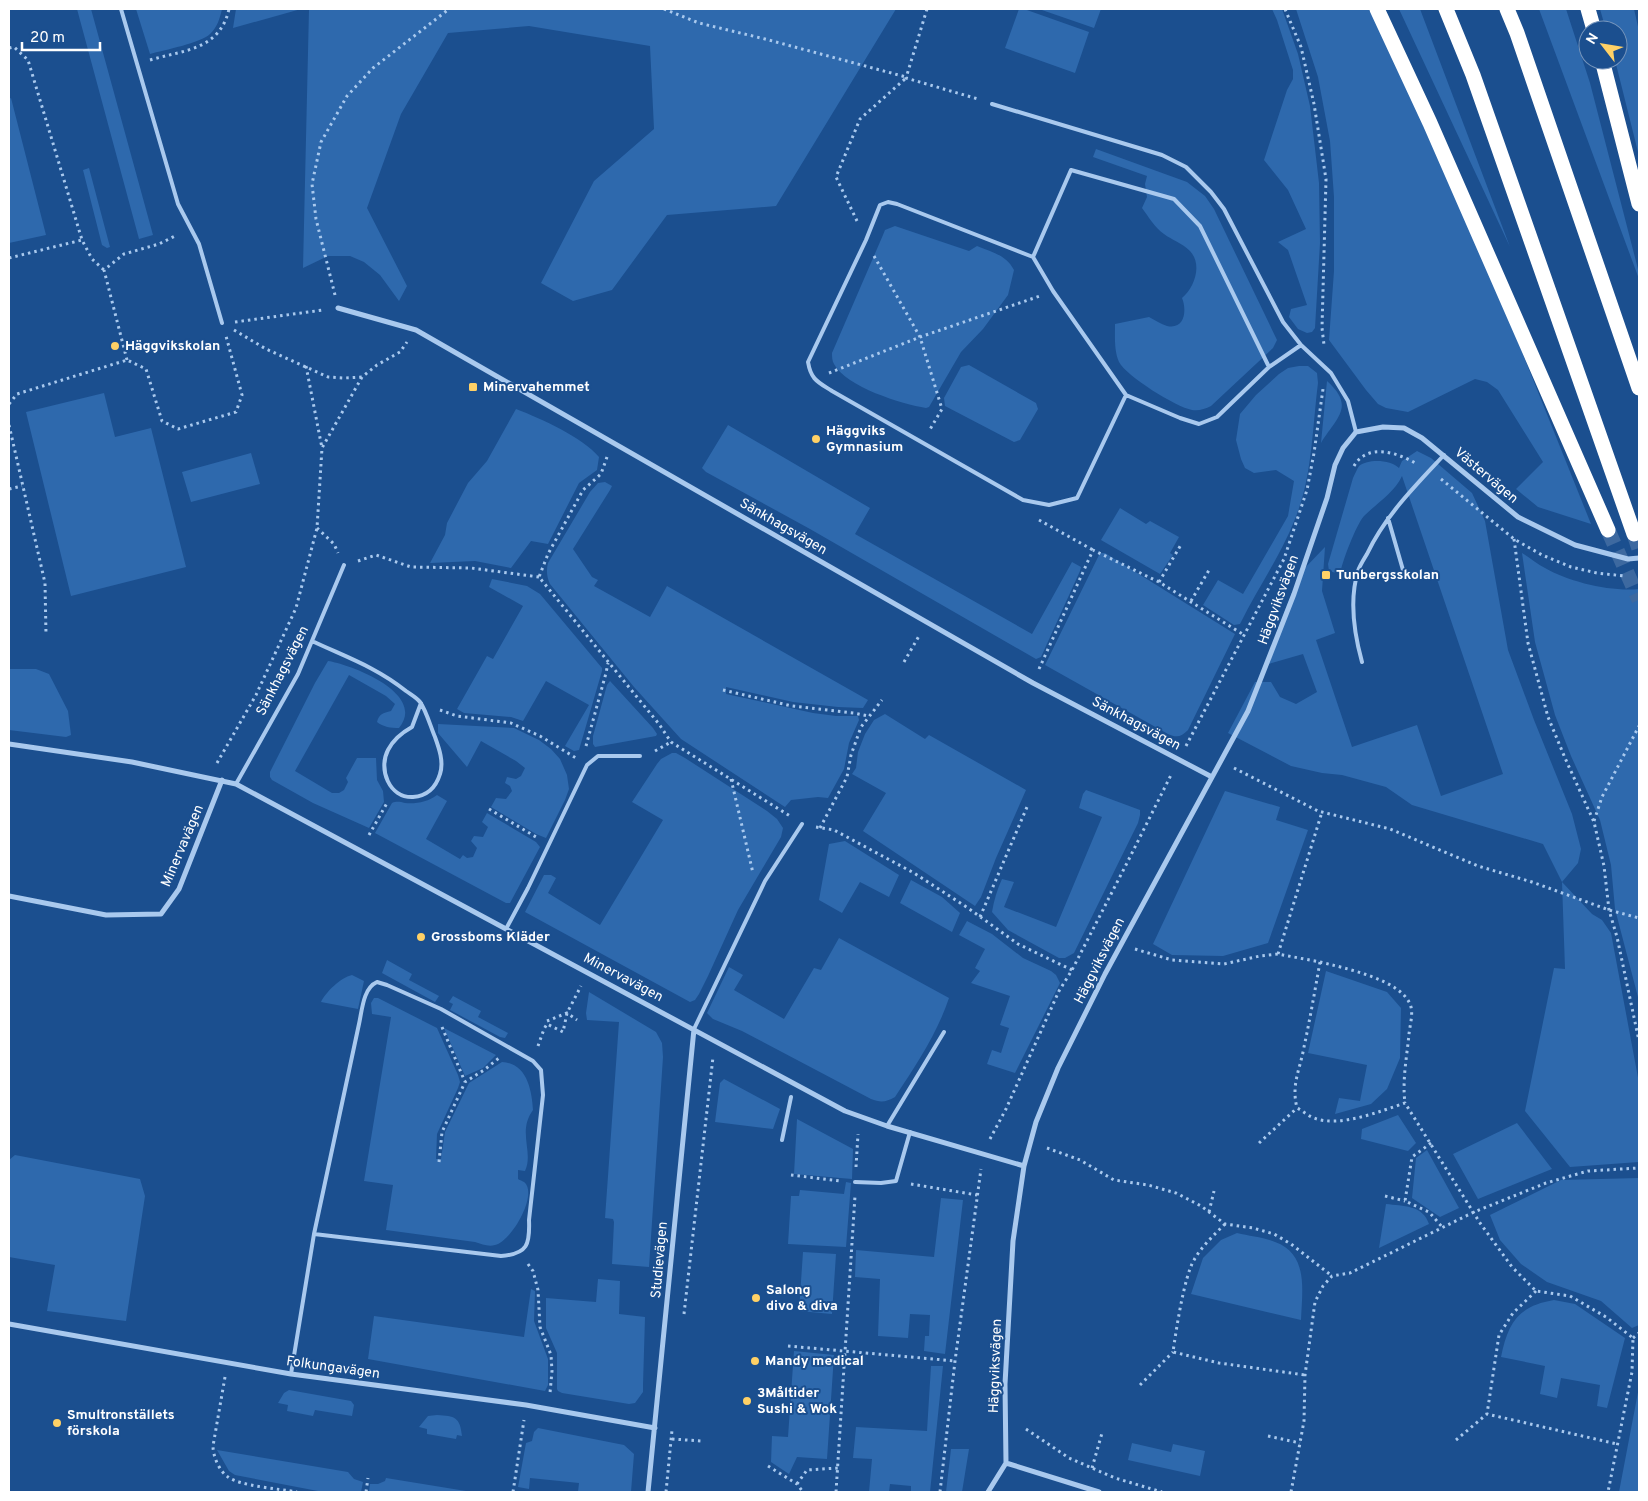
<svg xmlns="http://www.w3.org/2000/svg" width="1648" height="1501" font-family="Overpass,sans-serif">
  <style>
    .green { fill: #2e69ad }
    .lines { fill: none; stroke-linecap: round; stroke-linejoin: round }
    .motorway-tunnel { stroke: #3d69a0; stroke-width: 15; stroke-dasharray: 15 8; stroke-linecap: butt }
    .path { stroke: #a9c9ee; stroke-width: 3; stroke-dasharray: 2.5 4; stroke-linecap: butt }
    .service { stroke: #a9c9ee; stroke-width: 4 }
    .minor { stroke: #a9c9ee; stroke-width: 5 }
    .motorway { stroke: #fff; stroke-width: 15 }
    .poi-dot { fill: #ffd166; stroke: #1b4f8f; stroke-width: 2 }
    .labels { text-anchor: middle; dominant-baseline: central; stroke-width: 4; stroke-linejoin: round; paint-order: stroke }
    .poi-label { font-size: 14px; font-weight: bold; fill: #fff; stroke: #1b4f8f; text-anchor: start }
    .street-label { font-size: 14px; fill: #fff; stroke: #1b4f8f }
  </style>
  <rect width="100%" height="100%" fill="#1b4f8f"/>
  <!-- green -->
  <path class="green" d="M77 9H91L153 235 139 239Z
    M136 9H222C220 18 217 28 210 34 201 43 164 50 150 54Z
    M236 9H301L233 28Z
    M309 9H896L776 206 667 215 612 290 573 301 541 283 594 181 654 129 650 46 529 26 448 33 401 114 367 208 407 286 399 301 380 275 364 262 350 256H328L303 268Z
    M1019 9H1024L1089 32 1075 73 1005 48Z
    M1039 9H1101L1094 28Z
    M1272 9H1282L1298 54 1310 106 1319 183 1320 243 1315 328 1312 332 1307 333 1298 329 1289 317 1291 309 1307 305 1288 250 1278 242 1306 229 1288 190 1264 160 1287 90 1293 79V70L1277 20Z
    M1296 9H1372L1430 123 1591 524 1538 507 1516 489 1543 462 1498 390 1487 382 1475 379 1408 412 1386 408 1378 404 1366 390 1329 340 1334 271V197L1330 141 1318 77Z
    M1399 9H1420L1510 247Z
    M1539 9H1566L1590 83 1639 273V279Z
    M1600 9H1634L1639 31V156L1615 60H1618V30H1606Z
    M11 98 46 235 9 243V99Z
    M1096 149 1187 182 1205 196 1214 209 1277 340 1273 348 1211 406C1205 409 1199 411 1192 410 1176 407 1126 376 1119 362 1114 351 1115 336 1115 324L1149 317C1155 320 1161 324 1167 326 1185 330 1187 310 1182 298 1194 288 1203 265 1190 251 1182 243 1172 240 1164 234 1155 228 1148 216 1142 208L1147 197 1145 184 1147 176 1093 157Z
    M89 168 110 247 107 248 102 245 83 170Z
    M895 226 969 251 977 246C992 252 1006 255 1014 270L1008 295 983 329 961 352 929 407 926 408C902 404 846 387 834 364 832 361 832 356 832 353L883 235 885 230Z
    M969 365 1036 403 1038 409 1020 440 1014 442 945 406 944 398 961 367Z
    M1299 366H1308L1317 373 1318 383C1313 422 1312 472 1299 508 1285 550 1259 585 1240 624L1234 625 1203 605 1218 580 1243 594 1288 516 1294 481 1276 470 1254 473 1245 468 1241 459 1236 440 1240 414 1256 395 1279 374 1288 368Z
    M1327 381C1356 407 1336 418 1321 443Z
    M104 393 115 437 151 428 186 567 71 596 26 412Z
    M516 409C542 419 582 437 599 457L597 470 579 483 548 544 531 541 511 568 475 561 430 563 445 535 447 523 468 483 487 461Z
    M728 425 870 508 855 534 1032 634 1072 562 1081 567 1080 571 1041 657 1036 659 810 529 706 472 702 468Z
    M1417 451 1431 458 1472 493 1485 521 1508 650 1534 720 1572 814 1581 849 1578 863 1562 882 1592 914 1602 920 1611 933 1639 1083V1162L1570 1167 1525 1111 1554 968 1565 969 1562 882 1543 844 1412 805 1386 787 1342 775 1322 773 1291 766 1228 733 1255 682H1271L1280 697 1296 704 1317 692 1303 654 1265 665 1287 605 1302 571 1325 547 1322 591 1335 633 1316 640 1352 747 1417 725 1441 796 1503 774 1402 476C1394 493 1377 503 1364 516 1356 525 1342 562 1340 574L1329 571 1328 564 1353 478C1355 474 1357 469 1359 466 1369 458 1391 460 1399 468L1402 461Z
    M251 453 260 484 191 502 182 472Z
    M605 482 612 486 610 490 573 549 592 577 598 580 594 586 650 617 667 586 868 700 863 708 838 707 793 702 726 687V694L813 713 836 716H858L859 720 849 743 844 769 828 798 818 797 791 800 785 807 681 739 634 687 550 584C547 578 546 570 548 563L590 492 598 483Z
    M1120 508 1146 524 1150 521 1179 537 1170 553 1173 555 1160 574 1101 540Z
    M1100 553H1105L1235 634 1188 730C1181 737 1177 738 1168 734L1045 665Z
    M1522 553C1530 558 1537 564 1545 568 1569 582 1611 592 1639 589V1001L1615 909 1611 865 1600 820 1571 756 1555 715 1535 642Z
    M492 579 527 586 540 594 602 668V671L579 750 574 751 565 746 589 705 546 681 523 721 511 717 464 713 457 709 487 656 493 659 523 606 489 587Z
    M328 661C353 665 427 694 399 728 391 728 383 727 377 722 379 714 383 713 391 711L395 704 386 696 349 675 295 771 332 793H339L344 790 348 782 346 778 357 758H376L377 780 383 791 384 802 369 828 313 803 272 780 270 777V772L315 683Z
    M9 669H36L49 674 68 711 71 735 66 737 9 730Z
    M610 681 653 728 657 734 656 736 595 747 593 744V736L607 685Z
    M885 714 925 739 929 735 1026 790 996 858 981 897 975 906 863 831 886 793 852 774 856 768 858 752 865 734 874 720Z
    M438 724 514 728 539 740 551 749 560 759 567 775 569 789 565 800 546 838 536 834 491 807 496 798 506 799 512 791 510 786 505 783 507 777 516 779 521 776 525 768 516 761 481 741 467 767 438 733Z
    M672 753H676L685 758 767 811 777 819 783 828 781 837 738 910 708 976 699 994 695 1000 690 1002 525 912 544 875H551L556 878 548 893 600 925 663 820 632 802 657 764 661 759Z
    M1086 790 1140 810V815L1138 823 1074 953 1065 958H1059L1008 930 992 912C994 900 997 890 1002 879L1014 882 1004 907 1056 927 1102 817 1079 808 1083 794Z
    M1225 791 1280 807 1276 820 1308 830 1268 943 1223 956 1172 955 1153 944Z
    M437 795 447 801 426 839 460 859 463 855 467 858 473 857 477 848 471 841 474 836 483 837 488 827 482 822 487 813 536 842 540 847 510 903H506L375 833 392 803C397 801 400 802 405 803 416 804 428 802 437 795Z
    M845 841 899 875 889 897 860 882 842 913 819 900 829 844Z
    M911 880 942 897 960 913 952 932 900 903Z
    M967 921 992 934 1023 958 1051 971 1056 975 1060 983 1015 1073 987 1064 992 1050 1001 1053 1009 1028 1000 1025 1010 996 971 983 980 971 975 968 985 949 959 935Z
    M839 938 949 998C937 1034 916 1065 895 1097 886 1102 881 1103 871 1099L742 1031 713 1019 707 1013 729 967 743 975 734 990 784 1019 814 968 821 970Z
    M387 960 412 974 409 980 439 996 435 1002 382 973Z
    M1326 971 1387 992 1401 1008 1400 1058 1387 1089 1371 1104 1335 1114 1339 1098 1360 1101 1367 1065 1308 1053Z
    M352 975 364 981 358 1009 321 1002C326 992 340 978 352 975Z
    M589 992 656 1032 662 1043 663 1057 649 1267 612 1264 614 1222 613 1219 605 1218 619 1022 587 1020 586 1013Z
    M453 996 481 1011 478 1017 508 1033 505 1038 500 1037 450 1010 453 1004 449 1002Z
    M374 998H378L437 1028 458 1075 460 1082 458 1088 437 1134 436 1159H441L445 1132 469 1083 502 1062C527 1063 532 1091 533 1110 517 1132 534 1152 525 1171L518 1170V1179C521 1181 525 1181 527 1186 534 1201 511 1241 495 1245 488 1247 482 1244 475 1242L386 1230 393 1185 364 1181 391 1017 372 1014 371 1003Z
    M444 1028 496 1055 483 1068 465 1076Z
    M724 1079 780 1109 773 1129 715 1122 720 1083Z
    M1398 1115 1416 1143 1408 1151 1361 1139 1362 1129Z
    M797 1119 853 1149 852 1179 794 1174Z
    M1517 1123 1552 1169 1478 1199 1453 1154Z
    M1427 1150 1459 1208 1440 1217 1412 1198 1416 1158Z
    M15 1155 140 1179 145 1196 126 1321 47 1311 55 1265 9 1257V1160Z
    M1639 1178V1325L1632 1328 1601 1301 1547 1282 1521 1264 1500 1240 1490 1215 1561 1180Z
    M846 1182 851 1183 846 1247 788 1244 791 1196H799L800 1190 844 1194Z
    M941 1198 963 1200 945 1354 924 1351 925 1336H929L930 1315 910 1314 908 1338 878 1336 880 1279 855 1277 856 1250 934 1257Z
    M1386 1204C1403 1206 1423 1205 1429 1224L1379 1248Z
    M1237 1233C1249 1236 1263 1237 1275 1242 1309 1254 1302 1291 1301 1320L1191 1294 1203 1258 1221 1240Z
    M803 1252 836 1254 832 1314 799 1311Z
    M598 1279 620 1281 619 1314 645 1317 643 1385V1392L635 1403 629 1404 562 1393 558 1391 557 1389V1353L546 1328V1298L596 1302Z
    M531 1289 535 1291 534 1321 548 1359V1385L545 1391 368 1359 374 1316 524 1337Z
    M1554 1300 1575 1304 1625 1338 1607 1408 1597 1406 1600 1385 1561 1378 1557 1398 1540 1394 1545 1366 1501 1357C1508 1323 1518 1306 1554 1300Z
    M794 1351 834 1355 827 1459 797 1457 789 1474 771 1462 772 1436 788 1437Z
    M931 1366H943L930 1492H911V1486L890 1484 889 1492H869L872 1459 853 1458 856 1427 927 1431Z
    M1639 1387V1492H1619Z
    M289 1390 351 1401 354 1405 352 1416 315 1410 313 1416 287 1411 288 1405 278 1403 284 1393Z
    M437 1415C455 1416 460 1417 462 1436L457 1435 456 1439 427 1434V1429L419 1427 428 1416Z
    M538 1428 624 1445 634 1454 631 1492H578L579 1483 530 1478 529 1489 518 1487 526 1443 532 1441 534 1432Z
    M1132 1443 1171 1452 1173 1444 1205 1451 1200 1476 1128 1460Z
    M951 1449H969L962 1492H946Z
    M217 1450 348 1472 354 1479 363 1482 361 1492H323L235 1475 229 1471Z
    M386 1478 472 1492H369L370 1484H378L385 1481Z"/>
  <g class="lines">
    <!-- motorway-tunnel -->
    <path class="motorway-tunnel" d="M1608 530 1639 600
      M1634 534 1639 549"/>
    <!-- path -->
    <path class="path" d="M664 9 699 23 765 39 906 77
      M927 9 906 78 978 99
      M1285 9 1301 47 1314 104 1326 179 1322 328 1324 345
      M9 48 14 47 28 60 82 240 92 259 104 270
      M150 60C184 50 220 50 229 9
      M857 221 836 177 860 119 906 78
      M874 256 920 337 942 409 929 431
      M9 258 82 240
      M335 295 316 219 312 184 321 142 347 96 373 68 449 9
      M235 322 323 310
      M234 330 266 349 328 377 344 378 362 377
      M127 360 104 270 124 254 159 244 177 235
      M306 366 322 448
      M829 373 920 337 1040 296
      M9 404 17 394 127 360 146 369 162 421 178 429 236 412 242 395 226 336
      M9 425 45 583 46 635
      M607 457 601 474 583 490 548 554 539 577 659 724 671 742 790 816
      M1354 466C1368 442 1398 453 1417 464
      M1441 479 1514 539 1542 555 1571 567 1597 573 1624 576
      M9 489 22 486
      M1039 520 1093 550
      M317 528 334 544 338 553
      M1514 539 1528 643 1548 717 1565 758 1594 822 1604 866 1609 910 1617 937 1639 1041
      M358 561 376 555 411 567 471 568 539 577
      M1159 582 1182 543
      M1191 601 1209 570
      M904 662 919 636
      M1039 669 1093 550 1159 582 1244 635
      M723 690 792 706 854 713 868 716
      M440 710 457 716 511 723 540 736 576 758
      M586 746 606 673 608 663
      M1186 746 1284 559 1307 490 1314 453 1323 389
      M655 751 671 742
      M217 763 256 695 296 608 317 528 322 448 362 377 377 365 400 352 407 342
      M1234 768 1318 811 1390 829 1478 866 1532 882 1609 910 1639 918
      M731 779 753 873
      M489 809 536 837
      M1594 821 1602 797 1639 726
      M816 827 834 830 914 873 968 908 1018 944 1072 970
      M820 828 847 777 851 755 861 727 882 700
      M369 835 387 803
      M980 917 1027 807
      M1135 949 1172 960 1224 964 1260 956 1278 954 1320 962C1315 990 1310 1019 1304 1047 1300 1070 1291 1084 1297 1108 1303 1111 1308 1116 1314 1118 1339 1128 1381 1111 1405 1103L1480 1223 1512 1267 1536 1291 1570 1296 1606 1317 1633 1338 1632 1372 1608 1492
      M1278 954 1322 812
      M1320 962C1344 968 1404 980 1411 1007 1413 1015 1410 1025 1409 1034 1407 1056 1402 1080 1405 1103
      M547 1021 567 1013 577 1020
      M442 1027 465 1082
      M538 1046 544 1029 547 1024 563 1032 567 1013 581 986
      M990 1139 1006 1109 1059 991 1072 970 1128 861 1172 773
      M1259 1143 1297 1108
      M1431 1143 1412 1157 1405 1201 1429 1212 1443 1228
      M1047 1148 1080 1160 1114 1180 1148 1185 1176 1193 1201 1206 1225 1224 1253 1228 1274 1234 1291 1244 1332 1276
      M439 1162 442 1132 465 1082 484 1070 499 1058
      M856 1167 858 1134
      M791 1175 840 1181
      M911 1184 977 1195
      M1385 1196 1405 1201
      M1209 1212 1214 1191
      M1225 1224C1214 1235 1202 1246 1194 1260 1184 1277 1176 1331 1173 1352L1219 1363 1305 1375
      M528 1264 533 1271 538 1290 540 1327 551 1355 552 1371 550 1393
      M1536 1291 1513 1313 1499 1335 1487 1414 1617 1444
      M684 1314 713 1057
      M1633 1338 1639 1333
      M788 1346 955 1361
      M225 1377 213 1446C213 1456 219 1471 228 1477 240 1486 280 1489 297 1492
      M1140 1385 1173 1352
      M1026 1429 1069 1458 1115 1478 1162 1492
      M1268 1436 1300 1443
      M672 1439 701 1441
      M1456 1440 1487 1414
      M768 1466 797 1484 803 1492
      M1092 1468 1102 1433
      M797 1484 807 1470 838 1468
      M366 1492 368 1478
      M513 1492 524 1420
      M666 1492 672 1430
      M836 1492 855 1196
      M940 1492 955 1361 981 1169
      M1291 1492 1304 1421 1305 1375 1315 1302 1323 1286 1332 1276 1350 1273 1474 1212 1546 1183 1588 1171 1639 1168"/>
    <!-- service -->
    <path class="service" d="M121 9 178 204 199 244 222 323
      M992 104 1162 155 1186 167 1211 192 1224 209 1283 322 1301 345 1331 373 1348 401 1356 432
      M1033 257 897 204 888 202 880 205 866 240 808 362C811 380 818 382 832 391L1023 500 1049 505 1077 498 1126 395
      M1269 367 1200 226 1174 199 1071 170 1033 257 1053 291 1126 395 1180 418 1199 424 1217 417 1269 367 1301 345
      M1388 518 1403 570
      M312 641C346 657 376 667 406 691 410 694 417 698 420 702 426 710 431 728 435 737 439 748 444 762 440 774 436 787 427 796 413 797 389 798 378 769 388 750 393 740 403 732 412 727L421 703
      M1362 662C1354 633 1349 600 1358 571 1360 565 1364 559 1367 554 1385 516 1415 486 1444 455
      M236 784 298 674 344 565
      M506 929 528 888 587 765 598 756H640
      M694 1029 765 881 802 824
      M887 1126 944 1032
      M782 1140 791 1097
      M855 1182 881 1183 896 1181 910 1132
      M291 1374 314 1234 359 1024C362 1011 363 988 377 982L387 985 441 1009 533 1061 541 1070 543 1095 529 1220C530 1244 528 1254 501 1256L314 1234"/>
    <!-- minor -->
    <path class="minor" d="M338 308 416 330 1033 683 1212 777
      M9 744 132 762 236 784 845 1111 887 1126 1024 1166
      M9 896 106 915 161 914 179 889 222 780
      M9 1324 291 1374 526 1405 655 1428
      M1006 1463 1099 1492
      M648 1492 694 1029
      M988 1492 1006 1463 1005 1384 1013 1241 1024 1166 1036 1122 1058 1068 1105 974 1248 711 1294 594 1327 498 1335 465 1343 448 1356 432 1383 427 1404 428 1422 438 1518 517 1575 545 1628 559 1639 558"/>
    <!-- motorway -->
    <path class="motorway" d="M1377 9 1430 123 1608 530
      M1446 9 1473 75 1634 534
      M1507 9 1517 33 1639 388
      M1588 9 1594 30
      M1602 60 1639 204"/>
  </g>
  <!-- markers -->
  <g class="poi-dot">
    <circle cx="115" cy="346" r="5"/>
    <rect x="468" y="382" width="10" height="10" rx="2.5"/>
    <circle cx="816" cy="439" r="5"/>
    <rect x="1321" y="570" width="10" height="10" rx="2.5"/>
    <circle cx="421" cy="937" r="5"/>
    <circle cx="756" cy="1298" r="5"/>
    <circle cx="755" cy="1361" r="5"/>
    <circle cx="747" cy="1401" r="5"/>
    <circle cx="57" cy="1423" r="5"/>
  </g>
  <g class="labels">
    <!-- poi labels -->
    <g class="poi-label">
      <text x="125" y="346">Häggvikskolan</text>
      <text x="483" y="387">Minervahemmet</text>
      <text x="826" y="431">Häggviks<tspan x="826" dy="16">Gymnasium</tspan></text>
      <text x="1336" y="575">Tunbergsskolan</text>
      <text x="431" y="937">Grossboms Kläder</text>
      <text x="766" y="1290">Salong<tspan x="766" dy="16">divo &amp; diva</tspan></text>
      <text x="765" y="1361">Mandy medical</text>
      <text x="757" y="1393">3Måltider<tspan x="757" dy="16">Sushi &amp; Wok</tspan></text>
      <text x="67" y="1415">Smultronställets<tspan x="67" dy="16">förskola</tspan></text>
    </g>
    <!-- street labels -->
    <g class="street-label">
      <text transform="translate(1486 476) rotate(40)">Västervägen</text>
      <text transform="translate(783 527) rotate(30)">Sänkhagsvägen</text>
      <text transform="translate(1279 600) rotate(-70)">Häggviksvägen</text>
      <text transform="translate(283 671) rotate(-63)">Sänkhagsvägen</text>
      <text transform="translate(1136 724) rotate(28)">Sänkhagsvägen</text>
      <text transform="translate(183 846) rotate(-67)">Minervavägen</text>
      <text transform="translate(1100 961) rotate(-63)">Häggviksvägen</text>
      <text transform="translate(623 978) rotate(28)">Minervavägen</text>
      <text transform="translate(660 1260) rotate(-85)">Studievägen</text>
      <text transform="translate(996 1366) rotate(-88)">Häggviksvägen</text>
      <text transform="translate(333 1368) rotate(8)">Folkungavägen</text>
    </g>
  </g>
  <!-- border -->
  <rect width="1648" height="1501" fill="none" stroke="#ffffff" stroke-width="20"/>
  <!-- north arrow -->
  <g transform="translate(1603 45) rotate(301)"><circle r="24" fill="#1b4f8f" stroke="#7695bc"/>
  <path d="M0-4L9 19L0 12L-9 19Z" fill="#ffd166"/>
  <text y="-8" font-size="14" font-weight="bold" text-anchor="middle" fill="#ffffff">N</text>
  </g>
  <!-- scale -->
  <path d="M22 42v8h78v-8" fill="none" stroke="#ffffff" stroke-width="2.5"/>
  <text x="30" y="42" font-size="15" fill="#ffffff" stroke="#1b4f8f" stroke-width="4" paint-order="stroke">20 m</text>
</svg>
